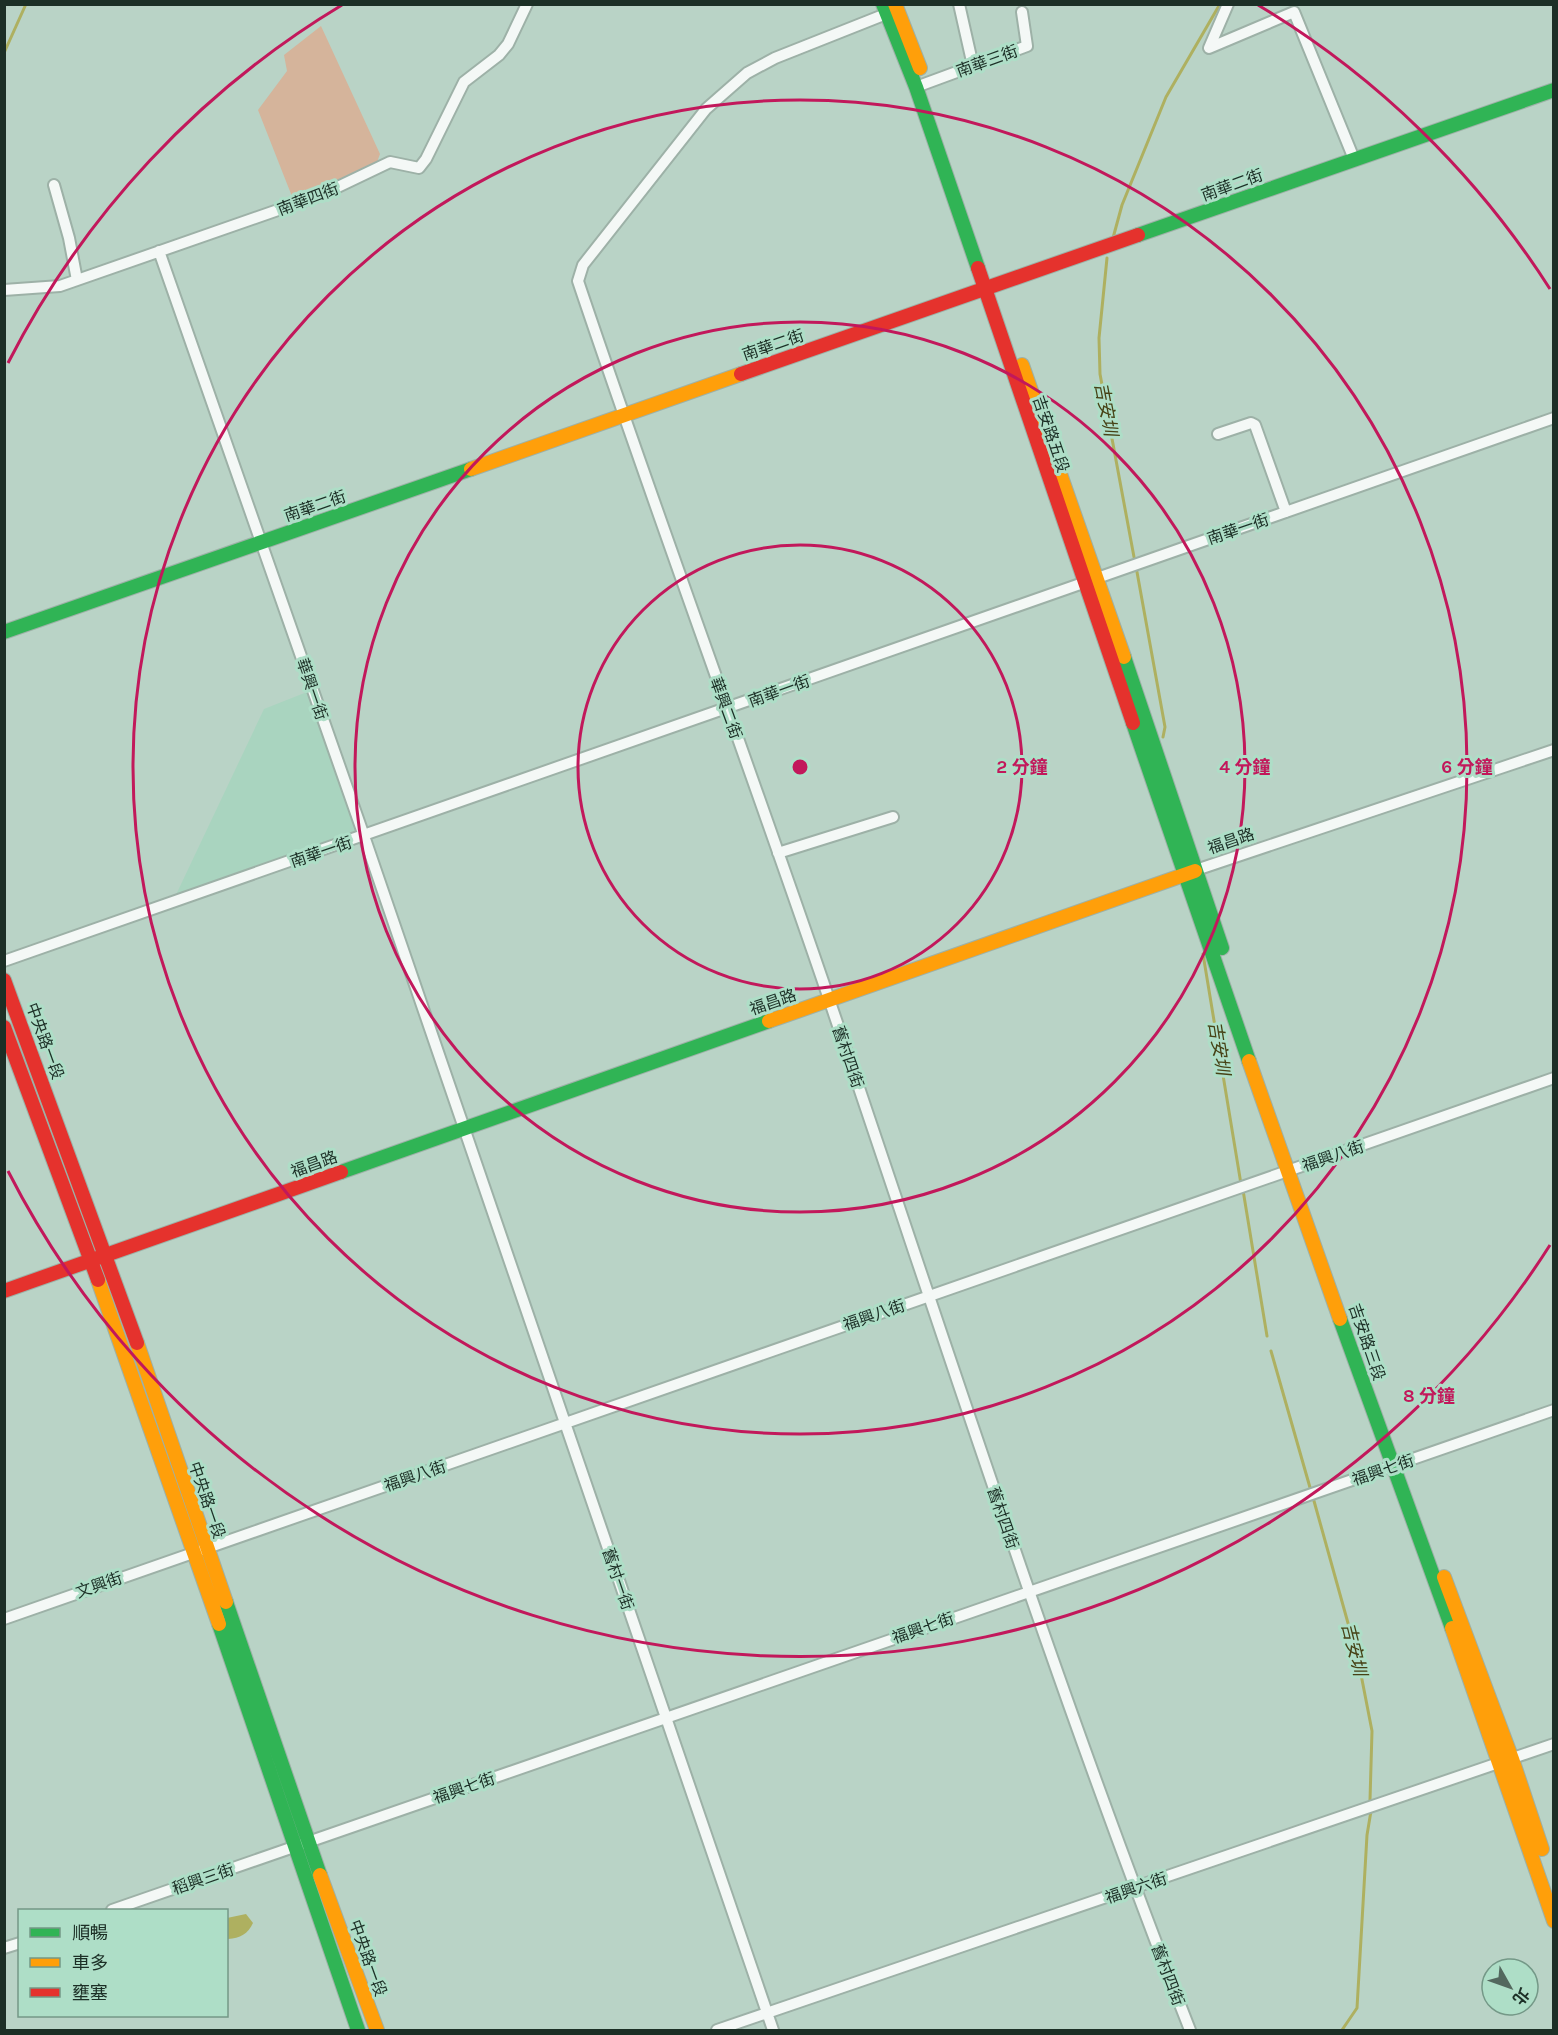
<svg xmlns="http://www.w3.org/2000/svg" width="1558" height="2035" font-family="Karla,'Noto Sans TC',sans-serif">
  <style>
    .built { fill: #a9d4bf }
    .green { fill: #d5b49b }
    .water { fill: #aeb060 }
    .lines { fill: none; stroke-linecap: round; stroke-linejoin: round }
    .stream { stroke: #aeb060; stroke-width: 3 }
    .street-casing { stroke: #9db1a7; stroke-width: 14 }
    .fast-casing { stroke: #9db1a7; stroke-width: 16 }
    .slow-casing { stroke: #9db1a7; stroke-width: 16 }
    .jam-casing { stroke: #9db1a7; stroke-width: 16 }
    .street { stroke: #f4f8f6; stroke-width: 10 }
    .fast { stroke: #30b455; stroke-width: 14 }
    .slow { stroke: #ff9f0a; stroke-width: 14 }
    .jam { stroke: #e5322d; stroke-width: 14 }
    .ring { fill: none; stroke: #c2185b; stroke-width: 3 }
    .labels { text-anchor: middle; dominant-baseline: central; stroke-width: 6; stroke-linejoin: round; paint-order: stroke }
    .street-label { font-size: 16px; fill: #1c2f26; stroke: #aedec7 }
    .water-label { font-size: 18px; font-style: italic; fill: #464216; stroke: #aedec7 }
    .centre { fill: #c2185b; stroke: #aedec7; stroke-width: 3 }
    .ring-label { font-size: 18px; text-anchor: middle; font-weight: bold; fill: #c2185b; stroke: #aedec7; stroke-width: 6; stroke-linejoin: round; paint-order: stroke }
  </style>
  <rect width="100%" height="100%" fill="#b9d3c6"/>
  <!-- built -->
  <path class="built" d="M307 692 358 835 174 899 264 709Z"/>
  <!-- green -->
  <path class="green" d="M321 26 380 154 376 165 293 199 258 110 287 71 284 55Z"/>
  <!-- water -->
  <path class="water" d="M246 1914 253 1923C248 1934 240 1938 228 1939L227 1918Z"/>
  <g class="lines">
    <!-- stream -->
    <path class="stream" d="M4 53 26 4
      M1113 238 1122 205 1166 97 1220 4
      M1107 258 1099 338 1100 374 1134 557
      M1137 572 1165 727 1163 737
      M1203 954 1241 1184
      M1243 1190 1267 1336
      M1271 1351 1311 1491
      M1314 1501 1358 1659 1372 1731 1370 1800
      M1342 2030 1357 2008 1367 1835 1371 1811"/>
    <defs>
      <path id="street" d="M959 4 973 66
        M1228 4 1209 48 1294 12 1354 159
        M891 12 775 58 747 73 706 109 583 265 578 281C659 522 748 761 830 1002 947 1346 1057 1692 1190 2030
        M916 87 1027 46 1022 12
        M54 185 69 238 77 280
        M159 251 364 836 773 2030
        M4 290 60 286 321 195 390 162 419 168 426 159 464 82 499 55 508 44 527 4
        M1218 434 1251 423 1255 425 1286 512
        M778 853 893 817
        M1196 870 1554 750
        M4 961 1554 418
        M4 1619 1554 1078
        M112 1910 1554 1410
        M4 1948 20 1943
        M717 2030 1554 1744"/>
      <path id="fast" d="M883 4 916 87 978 268
        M1138 235 1554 90
        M4 632 471 469
        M1124 657 1222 948
        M1133 723 1249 1061
        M341 1172 769 1021
        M1340 1319 1452 1628
        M226 1602 320 1875
        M219 1624 358 2030"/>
      <path id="slow" d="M895 4 920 68
        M1022 365 1124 657
        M471 469 741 374
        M769 1021 1195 871
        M1249 1061 1340 1319
        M98 1280 219 1624
        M137 1343 226 1602
        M1444 1577 1512 1759 1542 1849
        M1452 1628 1554 1921
        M320 1875 377 2030"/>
      <path id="jam" d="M978 268 1133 723
        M741 374 1138 235
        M4 980 137 1343
        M4 1027 98 1280
        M4 1291 341 1172"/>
    </defs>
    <!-- street casing -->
    <use href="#street" class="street-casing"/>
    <!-- fast casing -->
    <use href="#fast" class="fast-casing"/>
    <!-- slow casing -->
    <use href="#slow" class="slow-casing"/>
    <!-- jam casing -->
    <use href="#jam" class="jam-casing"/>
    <!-- street -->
    <use href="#street" class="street"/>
    <!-- fast -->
    <use href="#fast" class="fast"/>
    <!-- slow -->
    <use href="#slow" class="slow"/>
    <!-- jam -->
    <use href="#jam" class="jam"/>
  </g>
  <!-- distance rings -->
  <g class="ring">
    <circle cx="800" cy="767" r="222"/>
    <circle cx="800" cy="767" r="445"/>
    <circle cx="800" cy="767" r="667"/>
    <path d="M1550 1245A889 889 0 0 1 8 1171M8 363A889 889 0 0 1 342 5M1258 5A889 889 0 0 1 1550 289"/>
  </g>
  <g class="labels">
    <!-- street labels -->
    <g class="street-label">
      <text transform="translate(987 61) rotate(-20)">南華三街</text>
      <text transform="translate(1232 185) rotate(-20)">南華二街</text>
      <text transform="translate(308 199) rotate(-21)">南華四街</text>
      <text transform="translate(773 345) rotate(-19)">南華二街</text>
      <text transform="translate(1051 434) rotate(71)">吉安路五段</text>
      <text transform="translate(315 506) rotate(-19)">南華二街</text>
      <text transform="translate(1238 529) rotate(-19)">南華一街</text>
      <text transform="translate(312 689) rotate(71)">華興一街</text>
      <text transform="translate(779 691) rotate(-20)">南華一街</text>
      <text transform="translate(726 708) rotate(70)">華興二街</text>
      <text transform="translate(1231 841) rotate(-19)">福昌路</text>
      <text transform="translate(321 852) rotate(-19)">南華一街</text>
      <text transform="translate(773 1002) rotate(-19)">福昌路</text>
      <text transform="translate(45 1041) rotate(70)">中央路一段</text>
      <text transform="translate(848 1057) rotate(71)">舊村四街</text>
      <text transform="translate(1333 1156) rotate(-19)">福興八街</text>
      <text transform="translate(314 1164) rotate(-20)">福昌路</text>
      <text transform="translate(874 1315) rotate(-19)">福興八街</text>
      <text transform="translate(1367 1342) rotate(71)">吉安路三段</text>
      <text transform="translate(1383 1470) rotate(-19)">福興七街</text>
      <text transform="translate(415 1476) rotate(-19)">福興八街</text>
      <text transform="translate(207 1500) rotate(71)">中央路一段</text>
      <text transform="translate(1003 1518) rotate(71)">舊村四街</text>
      <text transform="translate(618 1579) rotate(71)">舊村一街</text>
      <text transform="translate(99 1585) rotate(-19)">文興街</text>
      <text transform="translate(923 1628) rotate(-19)">福興七街</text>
      <text transform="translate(464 1788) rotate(-19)">福興七街</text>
      <text transform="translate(203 1879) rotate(-19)">稻興三街</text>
      <text transform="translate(1136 1888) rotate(-19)">福興六街</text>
      <text transform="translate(368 1958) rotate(70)">中央路一段</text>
      <text transform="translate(1168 1975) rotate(69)">舊村四街</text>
    </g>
    <!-- water labels -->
    <g class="water-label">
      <text transform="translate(1106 409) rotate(79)">吉安圳</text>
      <text transform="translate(1219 1048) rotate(81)">吉安圳</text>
      <text transform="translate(1354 1649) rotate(76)">吉安圳</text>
    </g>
  </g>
  <circle cx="800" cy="767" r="9" class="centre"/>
  <g class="ring-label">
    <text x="1022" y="773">2 分鐘</text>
    <text x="1245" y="773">4 分鐘</text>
    <text x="1467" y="773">6 分鐘</text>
    <text x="1429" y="1402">8 分鐘</text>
  </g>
  <!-- border -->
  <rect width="1558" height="2035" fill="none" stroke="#1c2f26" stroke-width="12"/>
  <!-- legend -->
  <rect x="18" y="1909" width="210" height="108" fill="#aedec7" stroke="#749887" stroke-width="1.5"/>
  <rect x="30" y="1928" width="30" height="9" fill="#30b455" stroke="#749887" stroke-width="1.5"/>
  <text x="72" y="1939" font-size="18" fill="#1c2f26">順暢</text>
  <rect x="30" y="1958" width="30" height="9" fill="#ff9f0a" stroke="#749887" stroke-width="1.5"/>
  <text x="72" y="1969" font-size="18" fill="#1c2f26">車多</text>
  <rect x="30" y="1988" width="30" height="9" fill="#e5322d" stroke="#749887" stroke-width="1.5"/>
  <text x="72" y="1999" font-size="18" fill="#1c2f26">壅塞</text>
  <!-- north arrow -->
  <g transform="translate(1510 1987) rotate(130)"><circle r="28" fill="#aedec7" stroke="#749887" stroke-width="1.5"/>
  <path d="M0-4.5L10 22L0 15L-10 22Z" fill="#53685e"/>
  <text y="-9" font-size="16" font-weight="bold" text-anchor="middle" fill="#1c2f26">北</text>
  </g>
</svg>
